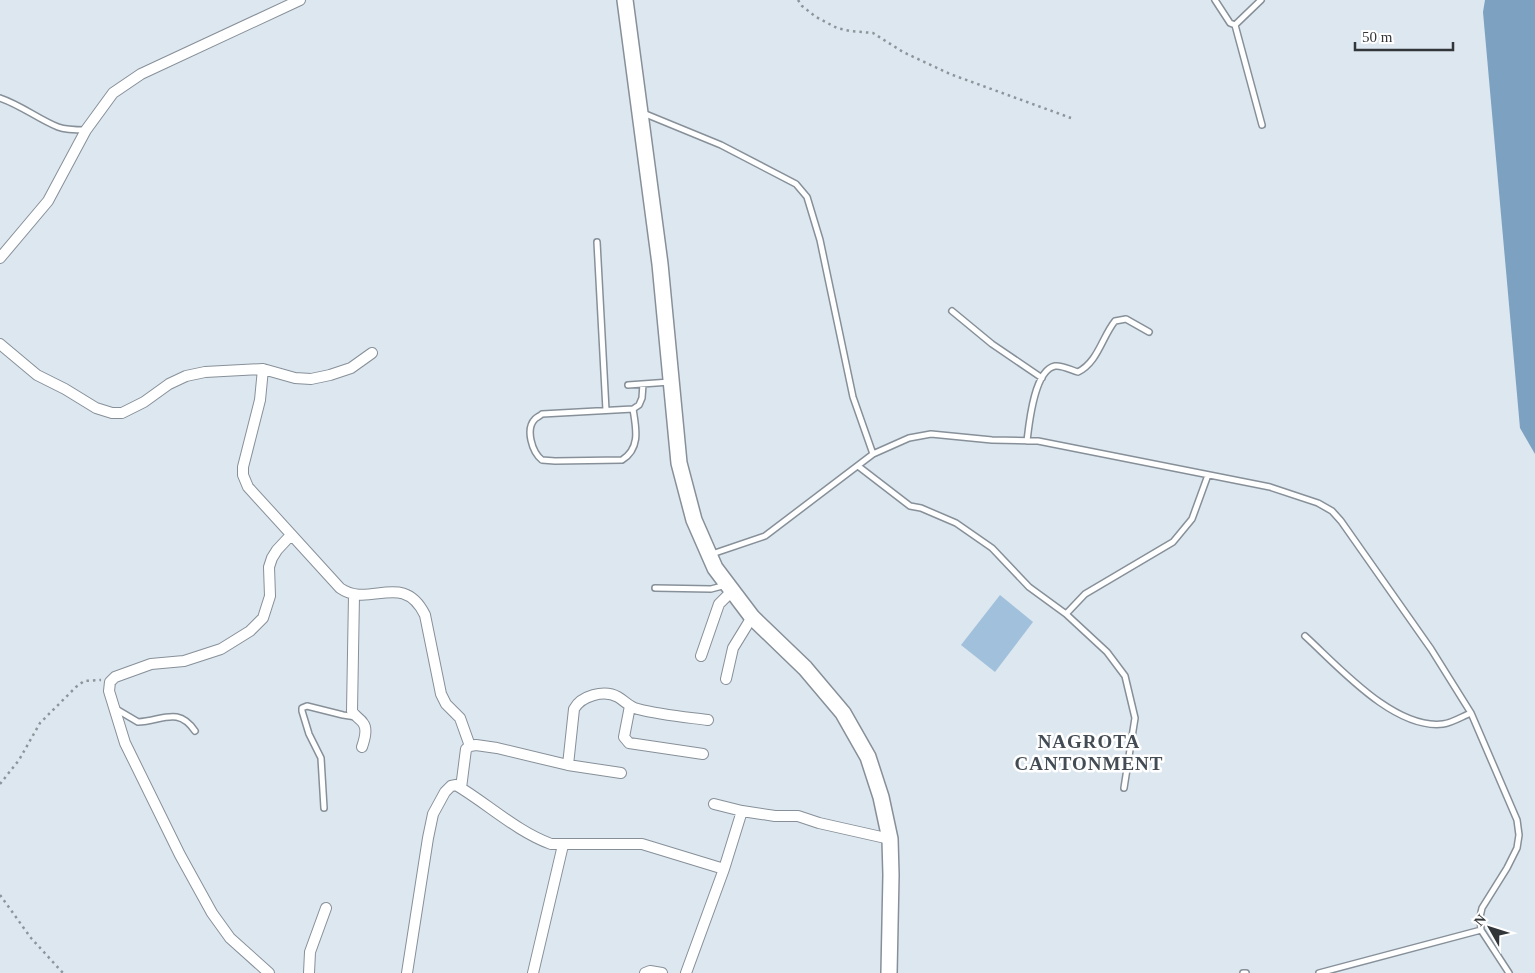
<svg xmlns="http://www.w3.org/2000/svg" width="1535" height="973" font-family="'Times New Roman',serif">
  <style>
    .green { fill: #a1c0db }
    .water { fill: #7ca1c1 }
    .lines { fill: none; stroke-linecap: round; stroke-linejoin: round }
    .lane-casing { stroke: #879099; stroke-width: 8 }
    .street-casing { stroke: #879099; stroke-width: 12 }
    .secondary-casing { stroke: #879099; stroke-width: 18 }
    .path { stroke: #8d959b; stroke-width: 2.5; stroke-dasharray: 2.5 4; stroke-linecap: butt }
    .lane { stroke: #fff; stroke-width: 5 }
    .street { stroke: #fff; stroke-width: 10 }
    .secondary { stroke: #fff; stroke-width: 15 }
    .labels { text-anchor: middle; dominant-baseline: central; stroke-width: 5; stroke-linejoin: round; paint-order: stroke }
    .district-label { font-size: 19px; font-weight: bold; letter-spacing: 1px; fill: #434c54; stroke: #fff }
  </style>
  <rect width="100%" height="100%" fill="#dce7f0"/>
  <!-- green -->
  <path class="green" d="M1000 595 1033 622 995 672 961 645Z"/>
  <!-- water -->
  <path class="water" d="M1485 0H1535V454L1520 428 1483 12Z"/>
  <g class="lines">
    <defs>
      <path id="lane" d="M1215 0 1230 23 1235 25 1261 0
        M1235 25 1262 125
        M0 98C21 105 38 119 58 127 66 130 76 130 86 130
        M643 113 721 145 796 184 807 197 820 240 853 397 873 454
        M597 242 606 410
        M952 311 992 344 1042 378
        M628 385 670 382
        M633 409C636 428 641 448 622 460L555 461 542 460C532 452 525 429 535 419 537 417 540 416 542 414L633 409 639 405 642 398 643 384
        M1027 441C1029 424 1034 370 1055 366 1062 365 1071 370 1078 372 1098 362 1102 337 1115 321L1126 319 1149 332
        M858 466 910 506 921 508 956 523 992 548 1029 587 1066 614 1107 652 1125 676 1135 718 1124 788
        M712 554 765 536 873 454 909 438 931 434 992 440 1038 441 1270 487 1318 503 1332 511 1341 521 1431 649 1471 713 1517 820 1519 835 1517 848 1507 868 1482 908 1480 917 1481 930 1509 973
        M655 588 711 589 726 585
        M1066 614 1085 594 1173 542 1192 519 1208 475
        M1305 636C1338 666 1394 730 1443 724 1452 723 1463 716 1471 713
        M116 709 138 722C162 721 178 706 195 731
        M324 808 321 758 309 734 302 711V708L307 706 343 715 356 717
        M1243 973H1246
        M1319 973 1481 930"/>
      <path id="street" d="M0 258 48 201 86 130 113 93 141 74 300 0
        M0 344 37 375 65 389 96 408 112 413H122L144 402 169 384 186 376 205 372 263 369 295 378 311 379 330 375 351 368 372 353
        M263 369 260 400 243 467V475L248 487 340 588C369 609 403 570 425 615L441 694 446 704 460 718 470 746
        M354 595 352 711C355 717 360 718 363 723 368 729 364 741 362 747
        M701 656 719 604 732 591
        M726 679 733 648 752 617
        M630 706 624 737 629 743 703 754
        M568 765 574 709C581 696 604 689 618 697 625 701 630 708 638 709 661 715 685 717 708 720
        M461 788 466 749 470 746 476 745 497 748 568 765 621 773
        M714 804 742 811 775 816H798L819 823 890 839
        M269 973 230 938 212 913 180 855 125 743 109 691 110 682 115 677 151 664 184 661 221 649 250 631 263 618 270 596 269 567 272 558 277 550 291 535
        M309 973 310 952 326 908
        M407 973 428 838 433 814 445 792 451 786 456 785C488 804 516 831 551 844H642L724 869
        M533 973 563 845
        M645 973 650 971 662 973
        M686 973 724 869 742 811"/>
      <path id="secondary" d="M625 0 660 264 679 463 694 520 715 568 752 617 805 668 843 713 868 757 881 797 890 839 891 875 889 973"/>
    </defs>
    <!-- lane casing -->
    <use href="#lane" class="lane-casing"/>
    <!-- street casing -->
    <use href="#street" class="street-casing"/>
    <!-- secondary casing -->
    <use href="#secondary" class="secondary-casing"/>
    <!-- path -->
    <path class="path" d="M798 0 802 6 816 17 837 28 850 31 873 33 903 52 950 74 1071 118
      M0 784 19 760 40 723 76 687 84 681 101 680
      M0 895 31 938 63 973"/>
    <!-- lane -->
    <use href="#lane" class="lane"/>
    <!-- street -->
    <use href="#street" class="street"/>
    <!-- secondary -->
    <use href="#secondary" class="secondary"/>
  </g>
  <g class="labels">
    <!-- district labels -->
    <g class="district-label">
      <text x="1089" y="741">NAGROTA<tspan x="1089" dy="22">CANTONMENT</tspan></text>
    </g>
  </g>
  <!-- north arrow -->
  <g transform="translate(1490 928) rotate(309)" stroke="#ffffff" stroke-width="4" paint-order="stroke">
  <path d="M0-4L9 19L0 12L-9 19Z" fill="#323639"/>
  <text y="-8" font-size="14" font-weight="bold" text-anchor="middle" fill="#323639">N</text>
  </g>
  <!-- scale -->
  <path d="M1355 42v8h98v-8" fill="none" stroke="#323639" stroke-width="2.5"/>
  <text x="1362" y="42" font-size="15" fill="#323639" stroke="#ffffff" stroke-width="4" paint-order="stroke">50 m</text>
</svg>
